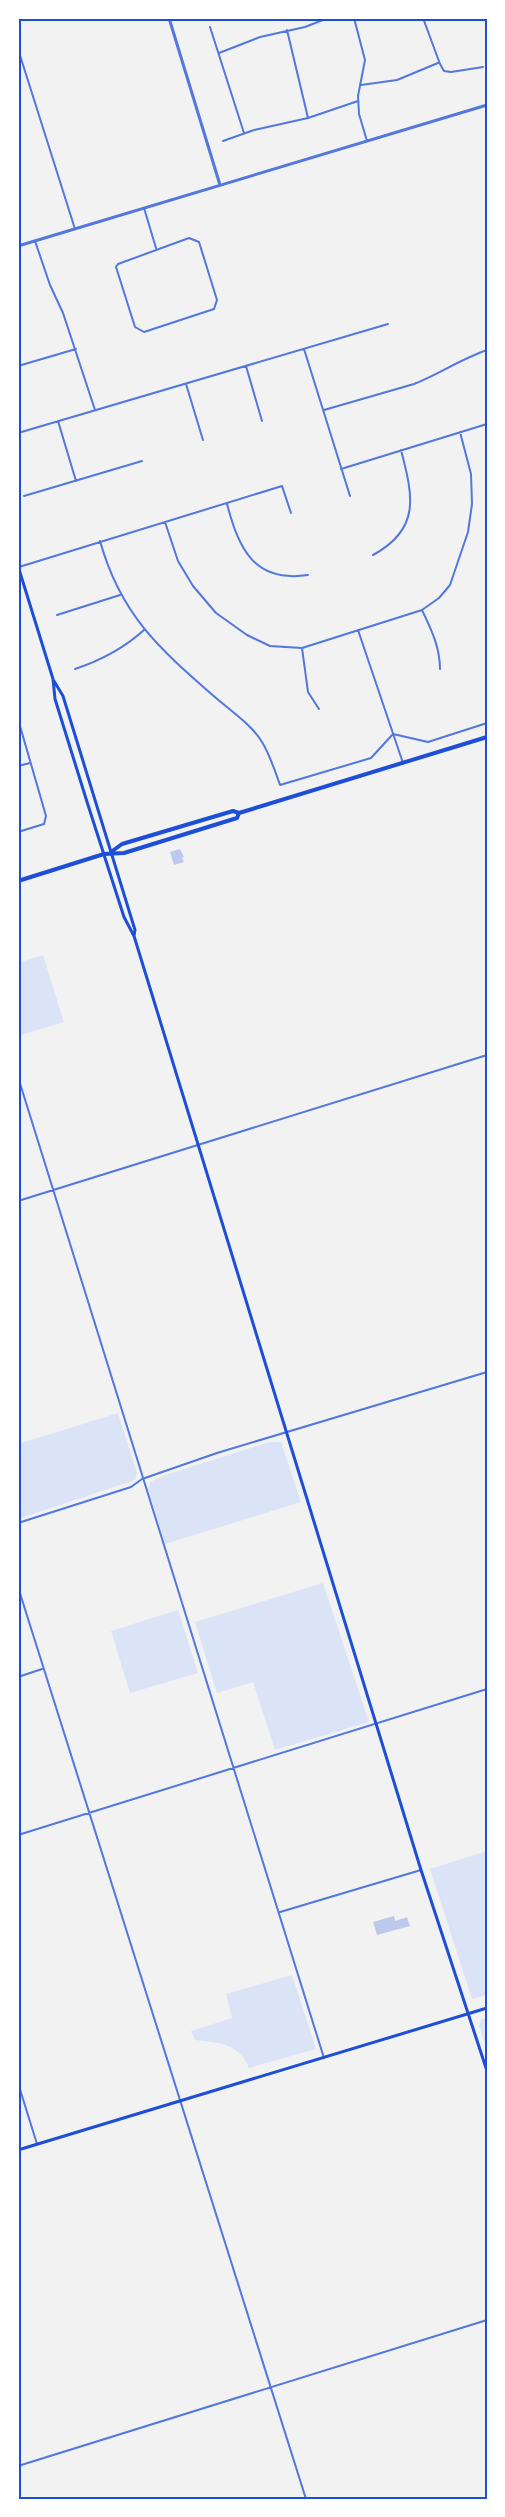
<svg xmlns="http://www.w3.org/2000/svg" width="505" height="2517" font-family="'Titillium Web',sans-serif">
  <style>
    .green { fill: #dbe4f7 }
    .building { fill: #bdc9ec }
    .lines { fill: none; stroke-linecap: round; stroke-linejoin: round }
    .minor { stroke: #5277de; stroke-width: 2 }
    .tertiary { stroke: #5277de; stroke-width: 3 }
    .secondary { stroke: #1d4ed8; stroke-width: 3 }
    .primary { stroke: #1d4ed8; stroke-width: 4 }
    .neatline { fill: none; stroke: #1d4ed8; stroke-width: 2 }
  </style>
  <rect width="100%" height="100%" fill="#f2f2f2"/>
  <!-- green -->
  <path class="green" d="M43 955 64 1022 18 1036V963Z
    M118 1413 137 1473 135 1480 18 1519V1444Z
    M269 1442H281L301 1502 165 1544 148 1489 150 1482 165 1475Z
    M323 1583 369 1722 275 1750 253 1682 217 1693 195 1622Z
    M178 1610 198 1673 130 1693 111 1631Z
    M487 1851V1995L472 1999 430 1869Z
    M292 1975 316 2049 249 2068C239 2043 219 2043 195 2040L191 2031 232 2018 226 1994Z
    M487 2018V2049L479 2026 481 2019Z"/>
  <!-- building -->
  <path class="building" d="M180 849 184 857H182L184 862 174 865 170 852Z
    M394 1916 395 1921 407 1917 410 1926 377 1935 373 1922Z"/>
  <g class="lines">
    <!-- minor -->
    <path class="minor" d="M354 18 365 60 358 96 359 114 367 141
      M423 18 440 64 444 71 451 72 483 67
      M210 27 244 133
      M287 30 308 118
      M18 49 75 229
      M219 53 260 37 305 27 328 18
      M361 85 397 80 438 63
      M223 141 254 130 308 118 358 101
      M144 208 156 248
      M189 238 199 242 217 300 214 309 144 332 135 327 116 267 118 264Z
      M35 241 50 285 63 313 95 410
      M304 349 350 496
      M18 366 76 349
      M246 366 262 421
      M186 384 203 440
      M324 410 414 384C439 374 461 359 487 350
      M58 421 76 481
      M18 433 388 324
      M341 469 487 424
      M24 496 142 461
      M227 504C239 549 254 583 308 575
      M165 522 178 561 193 586 216 613 247 635 270 646 302 648 422 610 439 598 450 585 468 532 472 504 471 474 460 432
      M100 541C121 616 160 649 216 698 231 711 252 725 262 742 270 755 275 771 280 785L371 758 393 734 428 742 487 723
      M373 555C421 529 413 496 401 450
      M19 567 282 486 291 513
      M422 610C431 629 440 647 440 669
      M57 615 120 595
      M358 630 403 763
      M302 648 308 692 319 709
      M75 669C102 660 123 649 144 630
      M18 719 46 816 44 824 18 832
      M18 766 30 763
      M18 1077 324 2058
      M18 1201 487 1055
      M18 1523 131 1487 142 1479 217 1453 487 1372
      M18 1587 306 2499
      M18 1677 42 1669
      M18 1835 487 1689
      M280 1912 421 1870
      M18 2083 37 2144
      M18 2466 487 2320"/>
    <!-- tertiary -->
    <path class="tertiary" d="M169 18 220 185
      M18 246 487 105"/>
    <!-- secondary -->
    <path class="secondary" d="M18 566 53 679 55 699 88 805 124 917 134 936 421 1870 487 2071
      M54 681 63 696 135 930 134 936
      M18 2150 487 2008"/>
    <!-- primary -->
    <path class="primary" d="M111 852 122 844 233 811 239 813 487 737
      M18 881 104 854 124 853 237 818 239 813"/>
  </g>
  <!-- border -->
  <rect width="505" height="2517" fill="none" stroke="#ffffff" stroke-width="39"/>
  <rect x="20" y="20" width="466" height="2478" class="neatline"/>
</svg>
